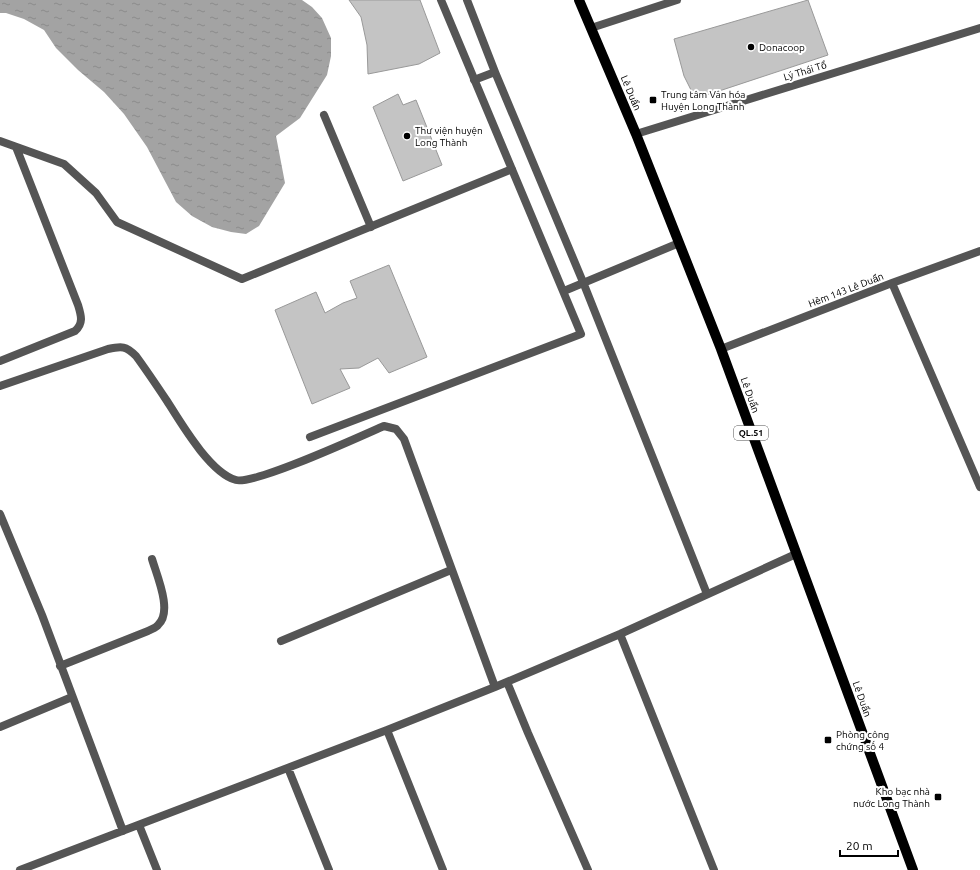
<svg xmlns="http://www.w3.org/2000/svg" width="980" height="870" font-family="Ubuntu,sans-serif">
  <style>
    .water { fill: url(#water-ripples) }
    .building { fill: #c4c4c4; stroke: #999 }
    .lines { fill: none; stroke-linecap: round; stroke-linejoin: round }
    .service { stroke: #555; stroke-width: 8 }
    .minor { stroke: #555; stroke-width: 8 }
    .primary { stroke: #000; stroke-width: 10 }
    .poi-dot { fill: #000; stroke: #fff; stroke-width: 1.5 }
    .labels { text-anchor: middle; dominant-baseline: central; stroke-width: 4; stroke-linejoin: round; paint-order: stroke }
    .shield { fill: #fff; stroke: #4c4c4c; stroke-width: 1 }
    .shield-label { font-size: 9px; font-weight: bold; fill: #000 }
    .poi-label { font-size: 10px; fill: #000; stroke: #fff; text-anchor: start }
    .street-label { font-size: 10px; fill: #000; stroke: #fff }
  </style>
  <defs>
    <pattern id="water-ripples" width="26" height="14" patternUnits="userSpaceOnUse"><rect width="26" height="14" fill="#a3a3a3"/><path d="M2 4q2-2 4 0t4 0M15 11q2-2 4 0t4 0" fill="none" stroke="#8b8b8b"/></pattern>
  </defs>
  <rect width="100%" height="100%" fill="#fff"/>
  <!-- water -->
  <path class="water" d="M0 0H302L312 7 322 18 331 38V56L327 75 300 118 276 136 285 183 259 226 246 234 231 232 212 227 192 216 176 202 147 147 124 114 104 92 78 70 56 48 44 30 24 19 6 13H0Z"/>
  <!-- building -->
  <path class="building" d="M349 0H420L440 53 419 64 368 74 367 45 361 17Z
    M808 0 828 55 707 95 691 90 684 76 674 39Z
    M398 94 403 105 416 100 442 165 403 181 373 107Z
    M389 265 427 357 389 373 378 358 359 368 340 369 350 388 312 404 275 310 316 292 325 313 343 303 357 298 350 281Z"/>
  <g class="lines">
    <!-- service -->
    <path class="service" d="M467 0 495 72 583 282 707 594
      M474 80 495 72
      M324 115 371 227
      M0 141 64 164 96 193 117 222 242 279 512 169
      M564 291 679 243
      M0 361 75 331C84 323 81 315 78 305L16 147
      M310 437 581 334 441 0"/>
    <!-- minor -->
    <path class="minor" d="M591 28 677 0
      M636 134 980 28
      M892 283 980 487
      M721 349 892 283 980 251
      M0 386 108 349C122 346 126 346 136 356 147 371 157 386 167 401 181 423 210 473 236 480 255 485 361 436 384 426L396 429 404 439 495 687
      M0 514 42 615 123 831
      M620 634 714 870
      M281 641 451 570
      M60 666 148 631C151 629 156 628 158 625 173 612 157 576 152 559
      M507 682 528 733 588 870
      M0 727 72 697
      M387 730 443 870
      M288 768 329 870
      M139 825 157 870
      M20 870 387 730 495 687 620 634 796 554"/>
    <!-- primary -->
    <path class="primary" d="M579 0 636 134 721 349 913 870"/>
  </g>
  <!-- markers -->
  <g class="poi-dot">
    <circle cx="751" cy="47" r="4"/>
    <rect x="649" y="96" width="8" height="8" rx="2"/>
    <circle cx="407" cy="136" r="4"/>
    <rect x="824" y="736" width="8" height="8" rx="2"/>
    <rect x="934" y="793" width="8" height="8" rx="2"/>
  </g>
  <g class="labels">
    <!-- shield labels -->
    <rect class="shield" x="734" y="426" width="34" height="14" rx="3"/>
    <g class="shield-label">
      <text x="751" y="433">QL.51</text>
    </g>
    <!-- poi labels -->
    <g class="poi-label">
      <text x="759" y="47">Donacoop</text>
      <text x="661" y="94">Trung tâm Văn hóa<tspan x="661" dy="12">Huyện Long Thành</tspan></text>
      <text x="415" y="130">Thư viện huyện<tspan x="415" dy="12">Long Thành</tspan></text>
      <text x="836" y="734">Phòng công<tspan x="836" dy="12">chứng số 4</tspan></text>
      <text x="930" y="791" text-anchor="end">Kho bạc nhà<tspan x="930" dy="12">nước Long Thành</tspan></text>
    </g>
    <!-- street labels -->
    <g class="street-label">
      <text transform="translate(805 71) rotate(-17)">Lý Thái Tổ</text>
      <text transform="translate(631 93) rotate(67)">Lê Duẩn</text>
      <text transform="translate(846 290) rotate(-21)">Hẻm 143 Lê Duẩn</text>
      <text transform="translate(750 395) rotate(70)">Lê Duẩn</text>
      <text transform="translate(862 699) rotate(70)">Lê Duẩn</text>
    </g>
  </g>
  <!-- scale -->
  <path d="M840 850v6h58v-6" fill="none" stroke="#000000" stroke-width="2"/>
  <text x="846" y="850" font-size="12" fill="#000000" stroke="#ffffff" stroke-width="3" paint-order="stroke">20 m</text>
</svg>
